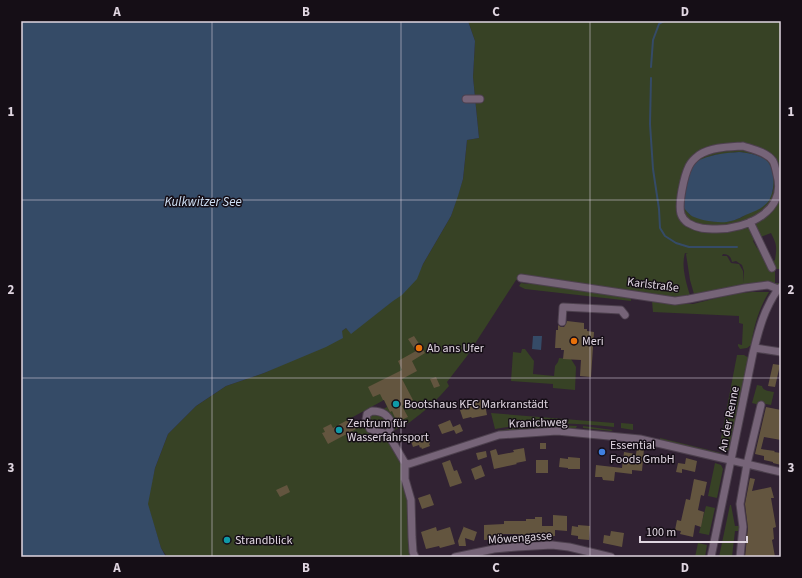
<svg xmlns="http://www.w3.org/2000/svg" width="802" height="578" font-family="'Source Sans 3',sans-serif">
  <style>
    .green { fill: #374225; fill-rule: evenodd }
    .water { fill: #354b67 }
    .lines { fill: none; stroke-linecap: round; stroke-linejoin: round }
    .stream { stroke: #354b67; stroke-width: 2 }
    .building { fill: #63553f }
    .minor-casing { stroke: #4d404e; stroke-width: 9 }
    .minor { stroke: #766478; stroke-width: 7 }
    .grid { fill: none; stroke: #e0d6e1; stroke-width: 1; stroke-opacity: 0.55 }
    .food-dot { fill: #e8710a; stroke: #150e16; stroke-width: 1.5 }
    .culture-dot { fill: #0f9aa8; stroke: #150e16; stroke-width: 1.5 }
    .shop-dot { fill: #3f7fe0; stroke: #150e16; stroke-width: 1.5 }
    .labels { text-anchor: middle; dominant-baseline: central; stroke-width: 3; stroke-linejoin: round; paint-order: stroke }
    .street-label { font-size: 12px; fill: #e0d6e1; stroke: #150e16 }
    .poi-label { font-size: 12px; fill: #e0d6e1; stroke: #150e16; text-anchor: start }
    .water-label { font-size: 13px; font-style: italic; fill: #cfe0f5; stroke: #150e16 }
    .neatline { fill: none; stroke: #e0d6e1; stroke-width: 1.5 }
    .grid-label { font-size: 13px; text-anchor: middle; font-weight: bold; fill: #e0d6e1 }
  </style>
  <rect width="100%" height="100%" fill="#312233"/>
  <!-- green -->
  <path class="green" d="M468 21H781V269H775V283H781V286L768 285 689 299 640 295 516 280 467 356 447 382 449 386C438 399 424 412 410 422 403 426 395 430 388 434L405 463 415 557H167L161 548 143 490 152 481 155 468 168 434 196 406 226 386 264 373 279 366 341 333 342 331 346 328 351 333 390 303 418 275 423 264 451 216 463 179 467 140 479 138 473 77 475 41ZM739 152C767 155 774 164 773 191 752 210 741 226 710 221 703 219 696 218 689 214L684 197 696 162 714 155ZM771 233C777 245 777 247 775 260L768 264 761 250 757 248 753 241 755 239ZM685 253 688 254H686L690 280 694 294 690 295C686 282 681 266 685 253ZM723 254C729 254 731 257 732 262L736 261 742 265 744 271V283L738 285 744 283 743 271 739 264 731 263 727 256H722ZM384 400 387 407 354 424 351 418Z
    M521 283 528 284 529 283 631 297V301L525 289 519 286Z
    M752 292H769C759 308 754 326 751 345L747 348 740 349 738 346V344L742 345 743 324 739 323V316L653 312 652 301 668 304H693L733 294Z
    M522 349H525L534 361 533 374 554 376 555 366 558 362 559 358 571 359 576 367 575 390 553 388V384L511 381 513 352 521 353Z
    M737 355H744L749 358 729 450 726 451 719 449Z
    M757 385 762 386C763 391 769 391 774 392L771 405 761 403 760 405 752 403Z
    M491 413 614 423V427C572 422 537 422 495 429Z
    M621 423 633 424V430L621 428Z
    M549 425 577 426 576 428H538L498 433 497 431 520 427Z
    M583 426 613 430 611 431 583 428Z
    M660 438 721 453V455L660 440Z
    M715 463 721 465 723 469 717 498 708 496Z
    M730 505H731L735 526H743L742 531H735L732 557H719Z
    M706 506 715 508 709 535 699 533Z
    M698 543 707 545 705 557H695Z"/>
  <!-- water -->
  <path class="water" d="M21 21H468L475 41 473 77 479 138 467 140 463 179 458 196 451 216 423 264 417 279 402 295 393 301 351 334 346 328 342 331 343 338 326 347 264 373 226 386 196 406 168 434 155 468 148 504 161 548 166 557H21Z
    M739 152C748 153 762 155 768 162 776 172 775 194 767 203 761 209 755 211 748 214 743 216 737 220 731 221 722 224 703 221 694 217 689 215 687 211 683 207 684 198 689 167 696 162 698 160 700 160 702 159 714 154 726 153 739 152Z
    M533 336H542L541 350 532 349Z"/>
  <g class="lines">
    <!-- stream -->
    <path class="stream" d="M651 67 653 40 659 24 664 21
      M651 78 650 124 653 169 659 209 660 228 665 236 676 243 689 247H737"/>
  </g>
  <!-- building -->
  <path class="building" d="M567 321 584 323V329H587V331L594 332 591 377 580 376 581 360 563 359 564 350H561V348H555L556 330H558V325L561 327H564L566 324Z
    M414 336 425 353 412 361 417 371 402 379 413 400 402 406 408 417 399 421 397 419 396 420 392 411 390 412 384 400H383L380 394 373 397 368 387 402 370 398 361 416 351 408 339Z
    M773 364 780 365 775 387 768 386Z
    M436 377 440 386 434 388 430 379Z
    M484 399 487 415 472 418 471 417 463 419 460 410 469 408 468 403Z
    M766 407 781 410V440L764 437 761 449 775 451 774 452 781 453V465L773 463V462L764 460V456L755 454Z
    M351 418 356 429 328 444 322 433 325 432 323 428 331 424 333 428Z
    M450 420 453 427 460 424 463 431 456 434 454 430 442 434 438 425Z
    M424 434 426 437 427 436 430 443 429 444 430 446 422 449 421 447 420 448 419 445 413 447 411 441 416 439 415 437Z
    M540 443H546V449H540Z
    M524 448 526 461 516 463 517 464 494 469 490 451 496 449 498 455 514 452 513 450Z
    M637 448 644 449 642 471 632 470V474L615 472 614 481 603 480 602 477H595L596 465 622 468 624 452 636 454Z
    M486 451 487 457 478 460 476 453Z
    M568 457 580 458V469H568V468L559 467 560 458 568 459Z
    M686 458 697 461 695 472 682 469V473L676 472 678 463 685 464Z
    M450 460 454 471 457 470 462 483 450 487 442 463Z
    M536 460H548V473H536Z
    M481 465 485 476 475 480 471 469Z
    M750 478 755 479 752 491 771 487 774 498H771L776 527 773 528 774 539 772 540 775 557H745L748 528 745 504Z
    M694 479 707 482 704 496 701 495 698 510 704 512 701 527 695 525 693 537 680 534 681 531 675 530 677 520 681 521 686 499 690 500Z
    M287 485 290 492 280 497 276 490Z
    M430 494 434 505 422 509 418 498Z
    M553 515 567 516V531L555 530V536H545V533H530V536L518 535V534H502V537L496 538V539L484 540V525L504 524V521H526V519H535V517H542V526H553Z
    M578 525 590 526 589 540 578 539V536L571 535 572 526 578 527Z
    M464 526V527L477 532 474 541 465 538 466 546H459L458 541Z
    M436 527 437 531 450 527 455 544 440 548 439 546 426 549 421 532Z
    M611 531 624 533 622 547 603 543 604 535 610 536Z"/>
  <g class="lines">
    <defs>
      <path id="minor" d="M466 99H480
        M743 146C752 149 767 152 773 161 775 165 776 170 777 175 787 211 747 229 717 229 706 229 698 229 688 223 685 221 682 217 681 214 678 204 684 176 689 166 691 162 695 158 699 155 712 147 728 147 743 146Z
        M750 222 772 268
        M521 278 675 301 689 299 745 288 768 285 778 289 781 287
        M562 322 563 307 621 310 625 315
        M755 348 781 352
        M372 411C383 411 388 415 392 424L388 434 370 429 366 420 367 414Z
        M388 434 405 463 409 464 499 435 557 431 640 439 781 472
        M405 463V479L411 500 412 537 413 552 415 557
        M455 557 494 549 517 547 552 545 569 547 611 557
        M711 557 753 353C759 329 764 309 778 289
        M740 557 743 527 740 504 747 464 761 405"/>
    </defs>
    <!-- minor casing -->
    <use href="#minor" class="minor-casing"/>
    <!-- minor -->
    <use href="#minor" class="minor"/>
  </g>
  <!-- grid -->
  <path class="grid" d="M212 21V557M401 21V557M590 21V557M21 200H781M21 378H781"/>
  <!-- markers -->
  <g class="food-dot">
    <circle cx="574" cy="341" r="4"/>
    <circle cx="419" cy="348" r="4"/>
  </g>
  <g class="culture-dot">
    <circle cx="396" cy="404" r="4"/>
    <circle cx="339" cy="430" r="4"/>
    <circle cx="227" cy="540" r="4"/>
  </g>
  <circle class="shop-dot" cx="602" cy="452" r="4"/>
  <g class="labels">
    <!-- street labels -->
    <g class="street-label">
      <text transform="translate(653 285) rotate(7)">Karlstraße</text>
      <text transform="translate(729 419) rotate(-79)">An der Renne</text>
      <text transform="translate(538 423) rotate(-2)">Kranichweg</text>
      <text transform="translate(520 538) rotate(-4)">Möwengasse</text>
    </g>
    <!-- poi labels -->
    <g class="poi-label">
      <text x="582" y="341">Meri</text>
      <text x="427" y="348">Ab ans Ufer</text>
      <text x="404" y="404">Bootshaus KFC Markranstädt</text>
      <text x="347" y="423">Zentrum für<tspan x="347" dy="14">Wasserfahrsport</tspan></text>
      <text x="610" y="445">Essential<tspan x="610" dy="14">Foods GmbH</tspan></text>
      <text x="235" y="540">Strandblick</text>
    </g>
    <!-- water labels -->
    <g class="water-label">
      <text x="203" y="202">Kulkwitzer See</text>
    </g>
  </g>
  <!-- border -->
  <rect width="802" height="578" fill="none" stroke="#150e16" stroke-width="44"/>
  <!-- scale -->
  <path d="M640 536v6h107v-6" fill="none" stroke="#e0d6e1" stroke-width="2"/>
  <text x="646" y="536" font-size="12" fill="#e0d6e1" stroke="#150e16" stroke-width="3" paint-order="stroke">100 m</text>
  <rect x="22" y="22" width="758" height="534" class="neatline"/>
  <g class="grid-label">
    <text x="117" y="16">A</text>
    <text x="306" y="16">B</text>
    <text x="496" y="16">C</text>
    <text x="685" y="16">D</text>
    <text x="11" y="116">1</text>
    <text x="791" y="116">1</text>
    <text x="11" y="294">2</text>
    <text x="791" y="294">2</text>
    <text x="11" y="472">3</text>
    <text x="791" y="472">3</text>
    <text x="117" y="572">A</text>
    <text x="306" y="572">B</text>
    <text x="496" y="572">C</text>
    <text x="685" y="572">D</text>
  </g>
</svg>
